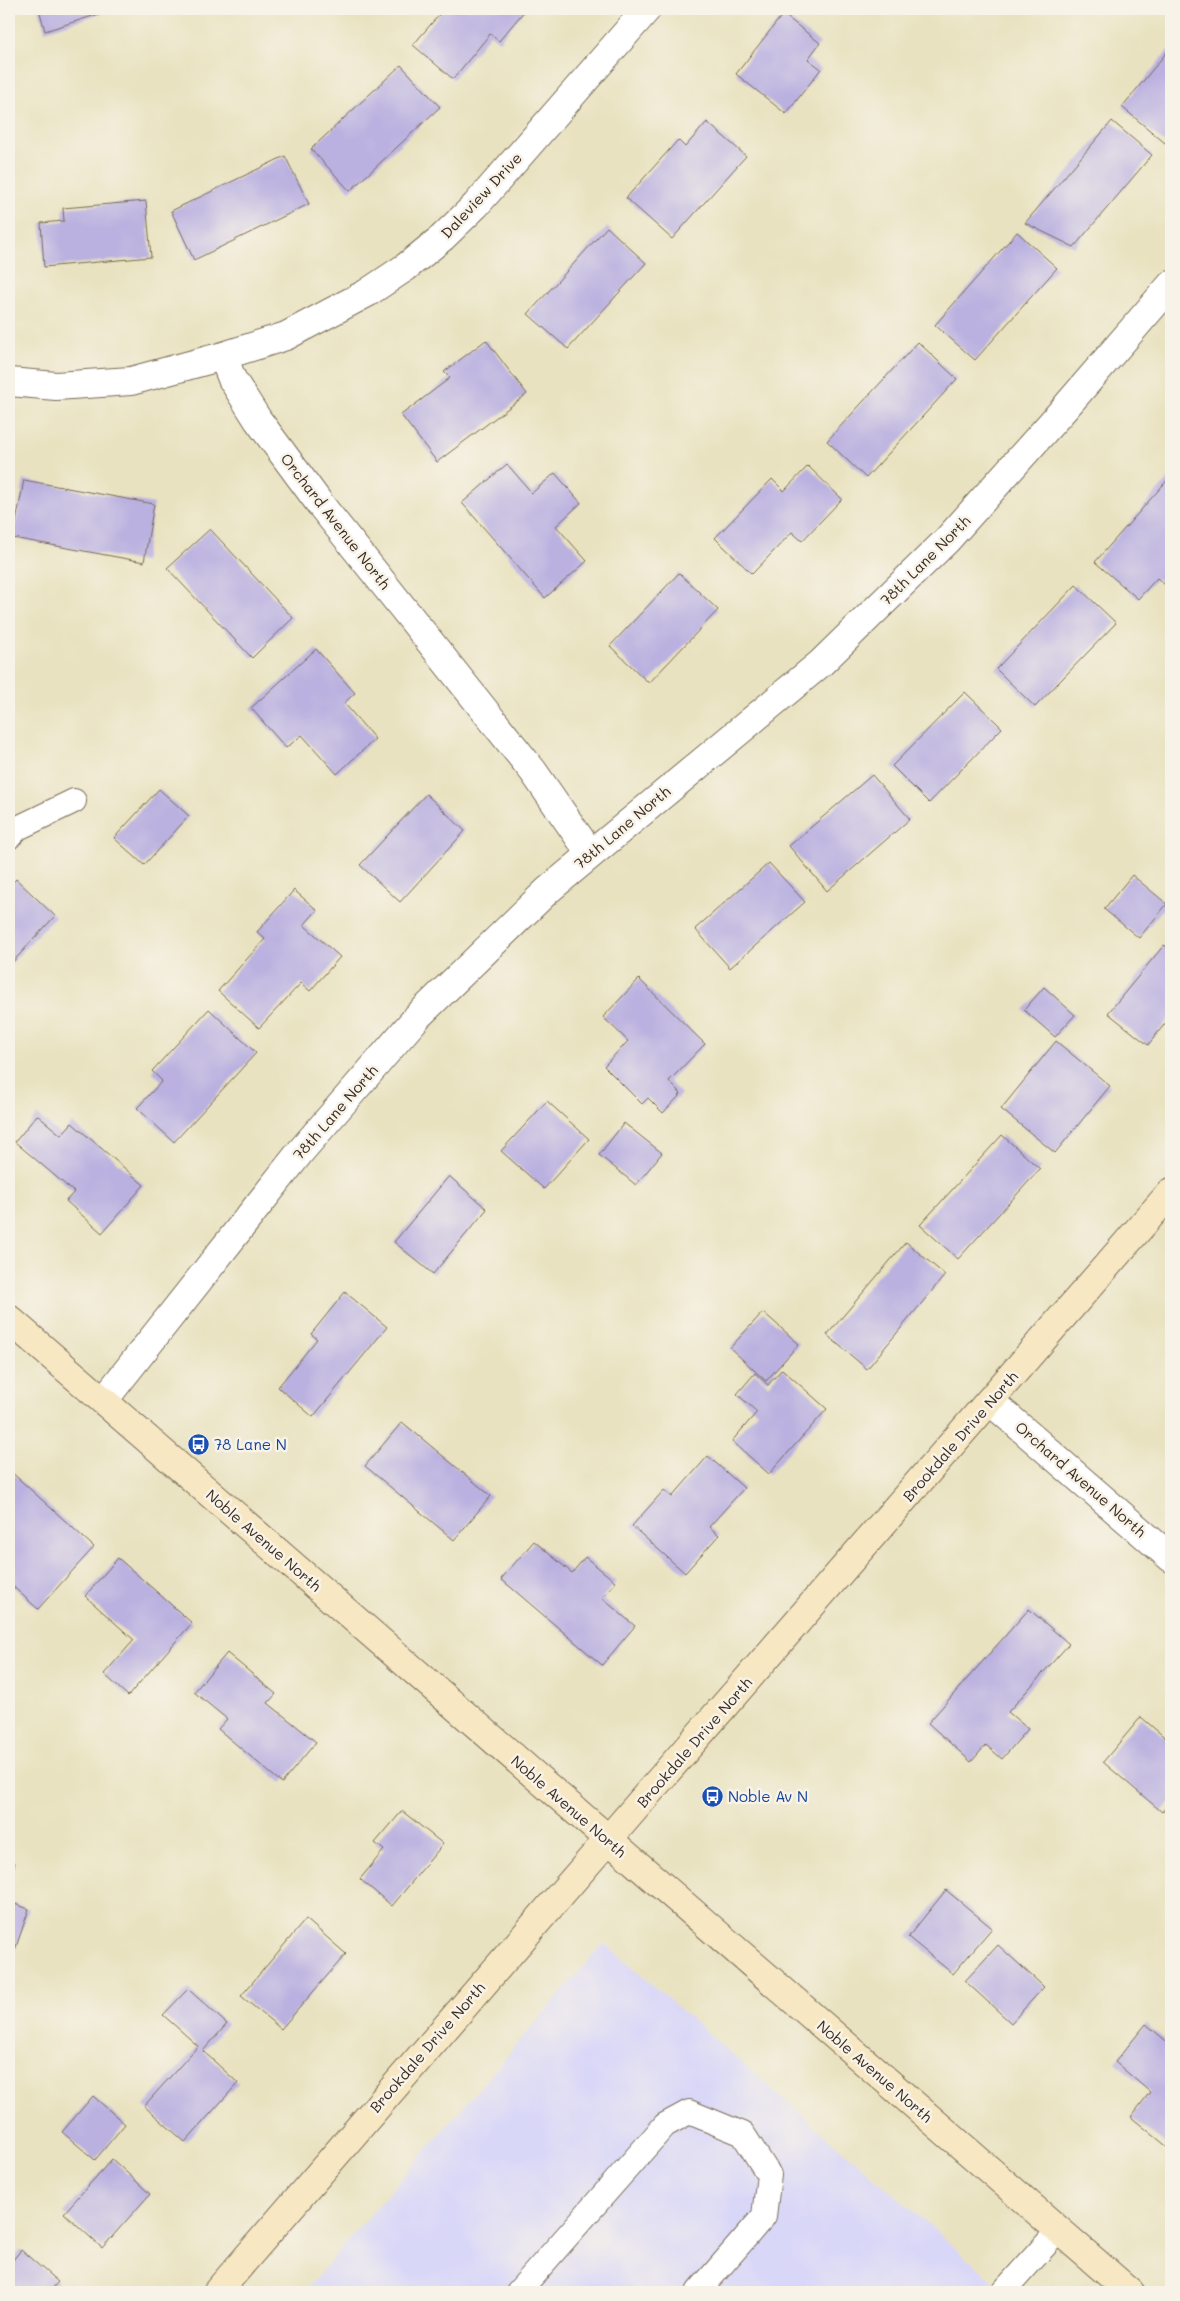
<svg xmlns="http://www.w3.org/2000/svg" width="1180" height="2301" font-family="Mali,sans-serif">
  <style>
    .built { fill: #d9d7f8 }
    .building { fill: #bab1e0 }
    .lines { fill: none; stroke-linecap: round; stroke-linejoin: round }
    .lane-casing { stroke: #786a57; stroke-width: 26 }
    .street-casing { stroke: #786a57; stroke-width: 30 }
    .secondary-casing { stroke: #786a57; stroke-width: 30 }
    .lane { stroke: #fff; stroke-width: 24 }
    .street { stroke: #fff; stroke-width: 28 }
    .secondary { stroke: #f7e8c3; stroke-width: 28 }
    .labels { text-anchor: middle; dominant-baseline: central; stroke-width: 5; stroke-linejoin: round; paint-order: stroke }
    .street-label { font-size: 15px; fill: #3b2a1e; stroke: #f7f3e8 }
    .transit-label { font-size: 15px; fill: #164399; stroke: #f7f3e8; text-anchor: start }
  </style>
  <rect width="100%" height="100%" fill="#f7f3e8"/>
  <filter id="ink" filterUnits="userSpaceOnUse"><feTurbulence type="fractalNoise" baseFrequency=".02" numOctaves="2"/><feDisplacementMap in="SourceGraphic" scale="10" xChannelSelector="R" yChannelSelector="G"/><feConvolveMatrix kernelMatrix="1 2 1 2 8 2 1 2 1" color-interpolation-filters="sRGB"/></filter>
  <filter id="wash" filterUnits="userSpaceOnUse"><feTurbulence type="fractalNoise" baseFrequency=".0096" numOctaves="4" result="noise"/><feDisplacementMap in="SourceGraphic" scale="20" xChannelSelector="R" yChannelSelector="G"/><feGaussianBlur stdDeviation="1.12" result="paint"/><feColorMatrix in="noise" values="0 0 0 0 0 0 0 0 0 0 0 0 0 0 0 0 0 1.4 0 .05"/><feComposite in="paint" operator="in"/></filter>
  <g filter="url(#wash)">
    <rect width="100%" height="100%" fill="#e9e2c0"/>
    <!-- built -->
    <path class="built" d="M604 1943 1006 2292H304Z"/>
    <g id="blocks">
      <!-- building -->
      <path class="building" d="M39 9H115L45 31Z
        M444 9H526L499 41 490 34 453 79 413 45Z
        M783 14 820 43 808 59 821 69 786 114 736 74Z
        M1171 47V135L1165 143 1122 107Z
        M401 65 440 107 350 191 311 149Z
        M1112 121 1152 155 1074 247 1025 223Z
        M707 122 746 156 672 239 626 198 678 140 685 147Z
        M285 156 309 204 194 260 171 211Z
        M146 201 151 257 44 267 41 223 64 221 63 208Z
        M607 227 646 263 568 349 528 314Z
        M1017 232 1057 268 975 360 935 325Z
        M486 340 527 394 437 462 401 415 450 378 444 372Z
        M918 342 957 379 866 478 827 441Z
        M507 464 532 493 555 473 581 503 556 526 587 561 545 598 462 503Z
        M808 466 842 499 802 541 792 532 752 574 715 538 772 479 784 491Z
        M1171 476V590L1157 578 1138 599 1095 562Z
        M24 480 154 504 144 562 13 538Z
        M210 529 293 618 252 658 167 568Z
        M679 573 718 610 649 683 610 646Z
        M1076 585 1116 623 1035 707 996 669Z
        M316 649 355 693 344 703 375 739 337 774 302 735 286 748 251 708Z
        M965 692 1002 728 929 803 892 766Z
        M872 775 910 819 827 891 789 846Z
        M159 789 189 816 144 865 114 838Z
        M426 794 465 831 400 902 360 865Z
        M769 863 805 902 730 968 695 929Z
        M1132 875 1167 904 1139 938 1104 909Z
        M16 879 55 916 9 966V887Z
        M294 890 317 910 304 925 340 957 310 991 301 983 259 1028 218 991 265 939 257 932Z
        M1164 945 1171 950V1016L1148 1045 1108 1013Z
        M639 979 705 1044 669 1081 681 1094 663 1113 648 1098 642 1104 604 1066 628 1041 603 1017Z
        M1044 987 1075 1015 1055 1037 1024 1010Z
        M209 1009 256 1053 174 1142 137 1108 162 1081 152 1071Z
        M1056 1041 1110 1086 1055 1153 1001 1109Z
        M547 1101 589 1139 544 1189 501 1151Z
        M37 1115 61 1135 72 1123 144 1185 102 1233 66 1201 74 1192 15 1142Z
        M624 1123 662 1153 636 1185 599 1155Z
        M1002 1135 1040 1169 958 1259 920 1225Z
        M449 1176 487 1209 433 1274 394 1242Z
        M906 1242 945 1275 867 1369 827 1335Z
        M345 1292 387 1327 313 1417 278 1387 317 1339 311 1334Z
        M763 1312 799 1344 766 1381 730 1348Z
        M782 1369 827 1409 769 1474 732 1441 757 1412 737 1394 755 1373 768 1385Z
        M402 1422 491 1496 454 1540 365 1466Z
        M708 1456 744 1488 709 1527 719 1535 685 1573 632 1526 664 1490 672 1497Z
        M9 1470 94 1547 38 1609 9 1583Z
        M534 1541 572 1573 585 1557 616 1582 602 1598 635 1626 602 1665 501 1579Z
        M118 1558 192 1623 128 1696 104 1674 134 1640 85 1596Z
        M1029 1609 1069 1644 1008 1712 1028 1729 1002 1759 986 1745 971 1762 928 1723Z
        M227 1653 276 1694 268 1703 316 1742 282 1783 218 1729 227 1719 194 1692Z
        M1141 1717 1169 1741 1171 1738V1801L1162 1812 1103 1762Z
        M402 1811 443 1844 392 1906 360 1879 384 1850 375 1843Z
        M9 1860 15 1863 9 1880Z
        M946 1890 992 1928 953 1974 908 1937Z
        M9 1902 29 1909 15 1950 9 1948Z
        M306 1919 346 1954 281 2029 241 1996Z
        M998 1945 1044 1987 1011 2023 965 1981Z
        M188 1989 227 2024 203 2051 238 2083 185 2142 144 2106 198 2046 163 2015Z
        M1146 2024 1171 2045 1170 2149 1131 2117 1150 2092 1115 2062Z
        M93 2096 125 2124 95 2160 62 2132Z
        M112 2159 150 2194 102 2248 64 2213Z
        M21 2250 58 2282 49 2292H9V2265Z"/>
    </g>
  </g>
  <g filter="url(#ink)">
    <use href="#blocks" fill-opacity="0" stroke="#786a57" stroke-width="1"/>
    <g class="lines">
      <defs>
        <path id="lane" d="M9 837 18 828 74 801
          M518 2292 665 2125 689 2112 743 2134 769 2175 764 2216 698 2292
          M1003 2292 1059 2230"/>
        <path id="street" d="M223 356 286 336 367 293 406 267 443 237 476 205 647 9
          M9 382 56 386 131 381 223 356 232 379 258 420 320 504 533 771 590 853
          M104 1400 301 1151 418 1016 547 891 821 663 947 540 1064 409 1171 285
          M990 1401 1171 1558"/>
        <path id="secondary" d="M9 1319 1130 2292
          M217 2292C533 1924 853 1558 1171 1192"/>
      </defs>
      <!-- lane casing -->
      <use href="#lane" class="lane-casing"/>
      <!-- street casing -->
      <use href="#street" class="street-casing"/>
      <!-- secondary casing -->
      <use href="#secondary" class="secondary-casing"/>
      <!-- lane -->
      <use href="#lane" class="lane"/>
      <!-- street -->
      <use href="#street" class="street"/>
      <!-- secondary -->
      <use href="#secondary" class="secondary"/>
    </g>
  </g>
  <!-- icons -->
  <defs>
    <symbol id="bus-disc" viewBox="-11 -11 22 22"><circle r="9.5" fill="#1a4fb4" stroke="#f7f3e8"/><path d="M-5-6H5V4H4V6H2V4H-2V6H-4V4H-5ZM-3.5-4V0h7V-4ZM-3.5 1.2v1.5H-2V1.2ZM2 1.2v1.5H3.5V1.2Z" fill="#fff"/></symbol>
  </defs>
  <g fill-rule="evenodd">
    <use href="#bus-disc" x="186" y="1432" width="25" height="25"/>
    <use href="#bus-disc" x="700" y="1784" width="25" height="25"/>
  </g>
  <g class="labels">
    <!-- street labels -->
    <g class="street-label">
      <text transform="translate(481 195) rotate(-47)">Daleview Drive</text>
      <text transform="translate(336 521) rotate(52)">Orchard Avenue North</text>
      <text transform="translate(925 560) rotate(-45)">78th Lane North</text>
      <text transform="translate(622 827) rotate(-40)">78th Lane North</text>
      <text transform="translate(335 1112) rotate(-49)">78th Lane North</text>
      <text transform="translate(960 1436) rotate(-49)">Brookdale Drive North</text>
      <text transform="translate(1081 1479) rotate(41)">Orchard Avenue North</text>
      <text transform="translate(264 1540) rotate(41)">Noble Avenue North</text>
      <text transform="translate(694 1742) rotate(-49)">Brookdale Drive North</text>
      <text transform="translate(569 1806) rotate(41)">Noble Avenue North</text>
      <text transform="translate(427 2047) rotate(-49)">Brookdale Drive North</text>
      <text transform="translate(875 2071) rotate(41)">Noble Avenue North</text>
    </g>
    <!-- transit labels -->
    <g class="transit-label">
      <text x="214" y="1444">78 Lane N</text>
      <text x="728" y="1796">Noble Av N</text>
    </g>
  </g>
  <!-- margin -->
  <rect width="1180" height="2301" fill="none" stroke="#f7f3e8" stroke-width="30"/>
</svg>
